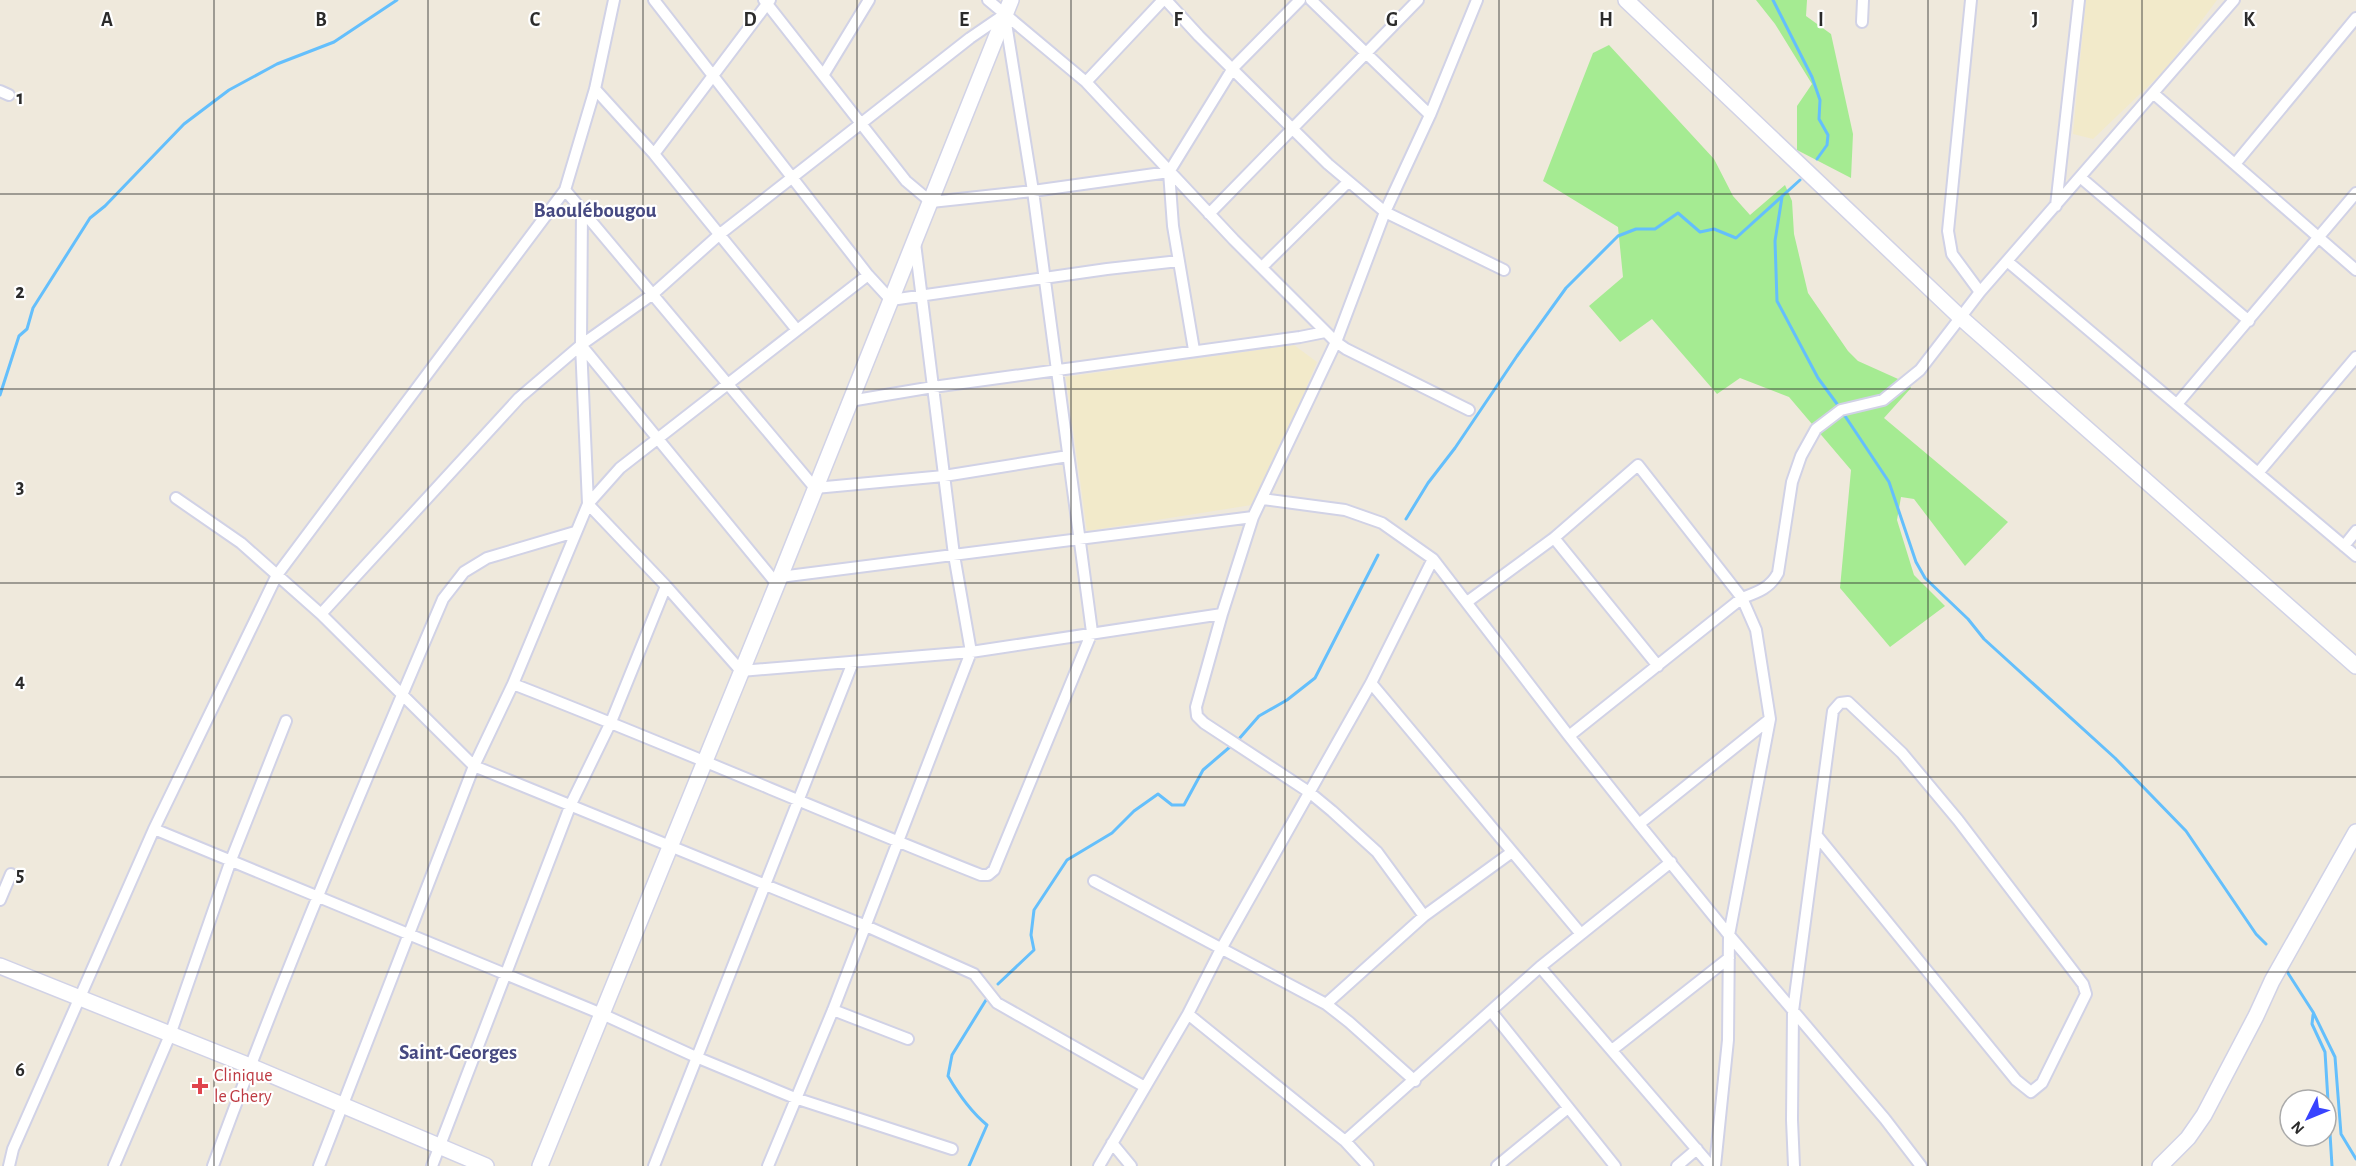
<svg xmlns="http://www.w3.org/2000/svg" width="2356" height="1166" font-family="'Alegreya Sans',sans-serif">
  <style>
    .education { fill: #f2eaca }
    .green { fill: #a5eb92 }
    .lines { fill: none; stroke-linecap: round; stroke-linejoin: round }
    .stream { stroke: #64bffc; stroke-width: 3 }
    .street-casing { stroke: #d1d2e6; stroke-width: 14 }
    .secondary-casing { stroke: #d1d2e6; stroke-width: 18 }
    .street { stroke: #fff; stroke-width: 10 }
    .secondary { stroke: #fff; stroke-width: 15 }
    .grid { fill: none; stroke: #2b2b2b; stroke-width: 1.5; stroke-opacity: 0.55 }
    .health-dot { fill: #e0444e; stroke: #fff; stroke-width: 2 }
    .labels { text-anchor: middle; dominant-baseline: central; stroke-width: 4.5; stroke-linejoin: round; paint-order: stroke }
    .health-label { font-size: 18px; fill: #be3a42; stroke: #fff; text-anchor: start }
    .quarter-label { font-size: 21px; font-weight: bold; fill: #464981; stroke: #fff }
    .grid-label { font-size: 20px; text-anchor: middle; font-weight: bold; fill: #2b2b2b; stroke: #fff; stroke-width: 4.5; stroke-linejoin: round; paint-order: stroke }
  </style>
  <rect width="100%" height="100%" fill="#efe9dc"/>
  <!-- education -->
  <path class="education" d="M2086 0H2217L2165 70 2093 139 2073 134Z
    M1294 345 1317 362 1258 504 1087 531 1066 377Z"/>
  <!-- green -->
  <path class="green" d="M1756 0H1807L1806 16 1831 34 1853 134 1851 178 1797 150V106L1812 84 1775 24Z
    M1609 45 1714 159 1733 196 1750 215 1785 185 1792 201 1794 234 1808 293 1848 351 1858 361 1907 383 1911 388 1884 418 2008 522 1965 566 1914 499 1901 497 1897 520 1914 575 1945 606 1890 647 1840 588 1851 470 1789 397 1740 378 1717 394 1652 319 1620 342 1589 306 1623 277 1618 227 1543 181 1593 53Z"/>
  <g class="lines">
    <!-- stream -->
    <path class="stream" d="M1773 0 1812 77 1820 100 1819 119 1828 135 1827 145 1817 159
      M1782 197 1775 241 1777 301 1818 378 1840 408
      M0 395 19 336 27 329 33 308 90 218 105 206 184 124 229 90 277 64 334 42 397 0
      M1843 413 1889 482 1916 562 1925 578 1968 619 1984 639 2115 758 2186 831 2256 934 2266 944
      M1406 519 1428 483 1455 448 1517 356 1566 288 1618 236 1636 229H1655L1678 213 1700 232 1714 229 1736 238 1800 180
      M2286 970 2313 1012 2335 1057 2341 1134 2356 1159
      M998 984 1034 950 1031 935 1034 910 1067 860 1112 833 1134 811 1158 794 1172 805H1184L1203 770 1238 740 1259 716 1287 700 1315 678 1378 555
      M2313 1015 2312 1024 2325 1052 2332 1166
      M969 1166 987 1125C970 1111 959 1095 948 1076L952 1055 986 1000"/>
    <defs>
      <path id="street" d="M654 0 868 275 891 300 1107 269 1179 261
        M764 0 906 181 931 202 1033 191 1169 172
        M988 0 1086 82 1234 240 1336 342 1346 349 1469 410
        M1166 0 1199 36 1328 164 1385 212 1504 270
        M1311 0 1430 115
        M1971 0 1948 231 1952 254 1980 292
        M1862 22 1863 0
        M824 74 869 0
        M1086 82 1163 0
        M595 89 654 154 797 330
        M0 91 9 95
        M2153 93 2356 270
        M654 154 770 0
        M2235 164 2356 18
        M2080 177 2249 321
        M565 190 815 488 944 476 1068 456
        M2056 206 2079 0
        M582 209 581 345 588 504 666 586 741 671 971 652 1222 614
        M1209 214 1418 0
        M2007 261 2356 556
        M1262 267 1348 182
        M581 345 776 583
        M1194 350 1173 226 1169 172 1233 68 1300 0
        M850 401 933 387 1300 337 1325 332
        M2177 404 2356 193
        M2258 473 2356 357
        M176 498 241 543 321 614 474 766 866 926 974 974 997 1003 1145 1087
        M1263 499 1345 510 1382 523 1433 559 1569 736 1639 824 1729 935 1885 1119 1921 1166
        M1554 538 1658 666
        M2344 546 2356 531
        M780 577 1253 517
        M1467 602 1554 538 1638 465 1742 598 1756 630 1770 719 1729 935 1728 1040 1715 1166
        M321 614 519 398 581 345 653 294 720 234 826 151 970 38 1005 14
        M1371 683 1581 934
        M513 684C670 745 825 813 981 875H988L994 870 1092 632 1033 191 1005 17
        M1569 736 1742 598C1758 592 1770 588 1778 573L1792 482 1801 456 1816 429 1841 410 1883 400 1920 370 1980 292 2234 0
        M1639 824 1770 719
        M154 829 602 1014 696 1057 795 1098 952 1149
        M1094 881 1326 1004 1349 1022 1415 1081
        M0 900 11 874
        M1424 916 1377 852 1332 811 1309 792 1204 723 1197 716 1196 707 1222 614 1253 517 1336 342 1385 212 1430 115 1477 0
        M1540 967 1711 1166
        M1326 1004 1424 916 1512 852
        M833 1010 908 1039
        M1491 1011 1615 1166
        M1188 1014 1345 1141 1368 1166
        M1612 1050 1729 958
        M1345 1141 1540 967 1671 862
        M1112 1143 1131 1166
        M9 1166 13 1149 154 829 277 575 565 190 595 89 614 0
        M114 1166 170 1035 231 860 286 721
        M213 1166C283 974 363 786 443 599L464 572 487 558 575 532
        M319 1166 474 766 513 684 588 504 620 468 868 275
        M432 1166 571 804 611 722 666 586
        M654 1166 853 662
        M768 1166 833 1010 971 652 954 555 915 243
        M1099 1166 1188 1014 1221 949 1371 683 1433 559
        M1497 1166 1568 1108
        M1677 1166 1697 1149
        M1794 1166 1792 1120 1793 1011 1833 711 1840 703 1848 702 1902 753 1958 820 2083 984 2086 994 2042 1083 2031 1092 2016 1080 1818 837"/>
      <path id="secondary" d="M1626 0 1960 317 2356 666
        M0 966 250 1066 486 1166
        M540 1166 780 577 1011 0
        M2160 1166 2188 1138 2204 1115 2256 1016 2272 981 2356 832"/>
    </defs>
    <!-- street casing -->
    <use href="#street" class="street-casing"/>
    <!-- secondary casing -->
    <use href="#secondary" class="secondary-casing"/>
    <!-- street -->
    <use href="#street" class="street"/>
    <!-- secondary -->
    <use href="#secondary" class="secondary"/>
  </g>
  <!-- grid -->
  <path class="grid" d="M214 0V1166M428 0V1166M643 0V1166M857 0V1166M1071 0V1166M1285 0V1166M1499 0V1166M1713 0V1166M1928 0V1166M2142 0V1166M0 194H2356M0 389H2356M0 583H2356M0 777H2356M0 972H2356"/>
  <!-- markers -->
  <path class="health-dot" d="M197 1077h6v6h6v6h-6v6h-6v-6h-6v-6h6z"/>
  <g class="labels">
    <!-- health labels -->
    <g class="health-label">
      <text x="214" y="1076">Clinique<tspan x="214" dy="21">le Ghery</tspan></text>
    </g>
    <!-- quarter labels -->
    <g class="quarter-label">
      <text x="595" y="210">Baoulébougou</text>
      <text x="458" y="1052">Saint-Georges</text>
    </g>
  </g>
  <g class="grid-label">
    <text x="107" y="26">A</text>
    <text x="321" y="26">B</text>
    <text x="535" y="26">C</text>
    <text x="750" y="26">D</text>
    <text x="964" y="26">E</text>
    <text x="1178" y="26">F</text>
    <text x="1392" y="26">G</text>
    <text x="1606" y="26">H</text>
    <text x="1821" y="26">I</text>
    <text x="2035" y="26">J</text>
    <text x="2249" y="26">K</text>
    <text x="20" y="104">1</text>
    <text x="20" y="298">2</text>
    <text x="20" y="493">3</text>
    <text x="20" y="687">4</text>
    <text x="20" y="881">5</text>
    <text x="20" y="1076">6</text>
  </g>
  <!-- north arrow -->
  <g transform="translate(2308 1118) rotate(227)"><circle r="28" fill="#ffffff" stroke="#aaaaaa" stroke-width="1.5"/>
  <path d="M0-4.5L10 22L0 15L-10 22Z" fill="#3843ff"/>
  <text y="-9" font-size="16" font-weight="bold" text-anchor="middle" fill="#2b2b2b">N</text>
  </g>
</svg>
